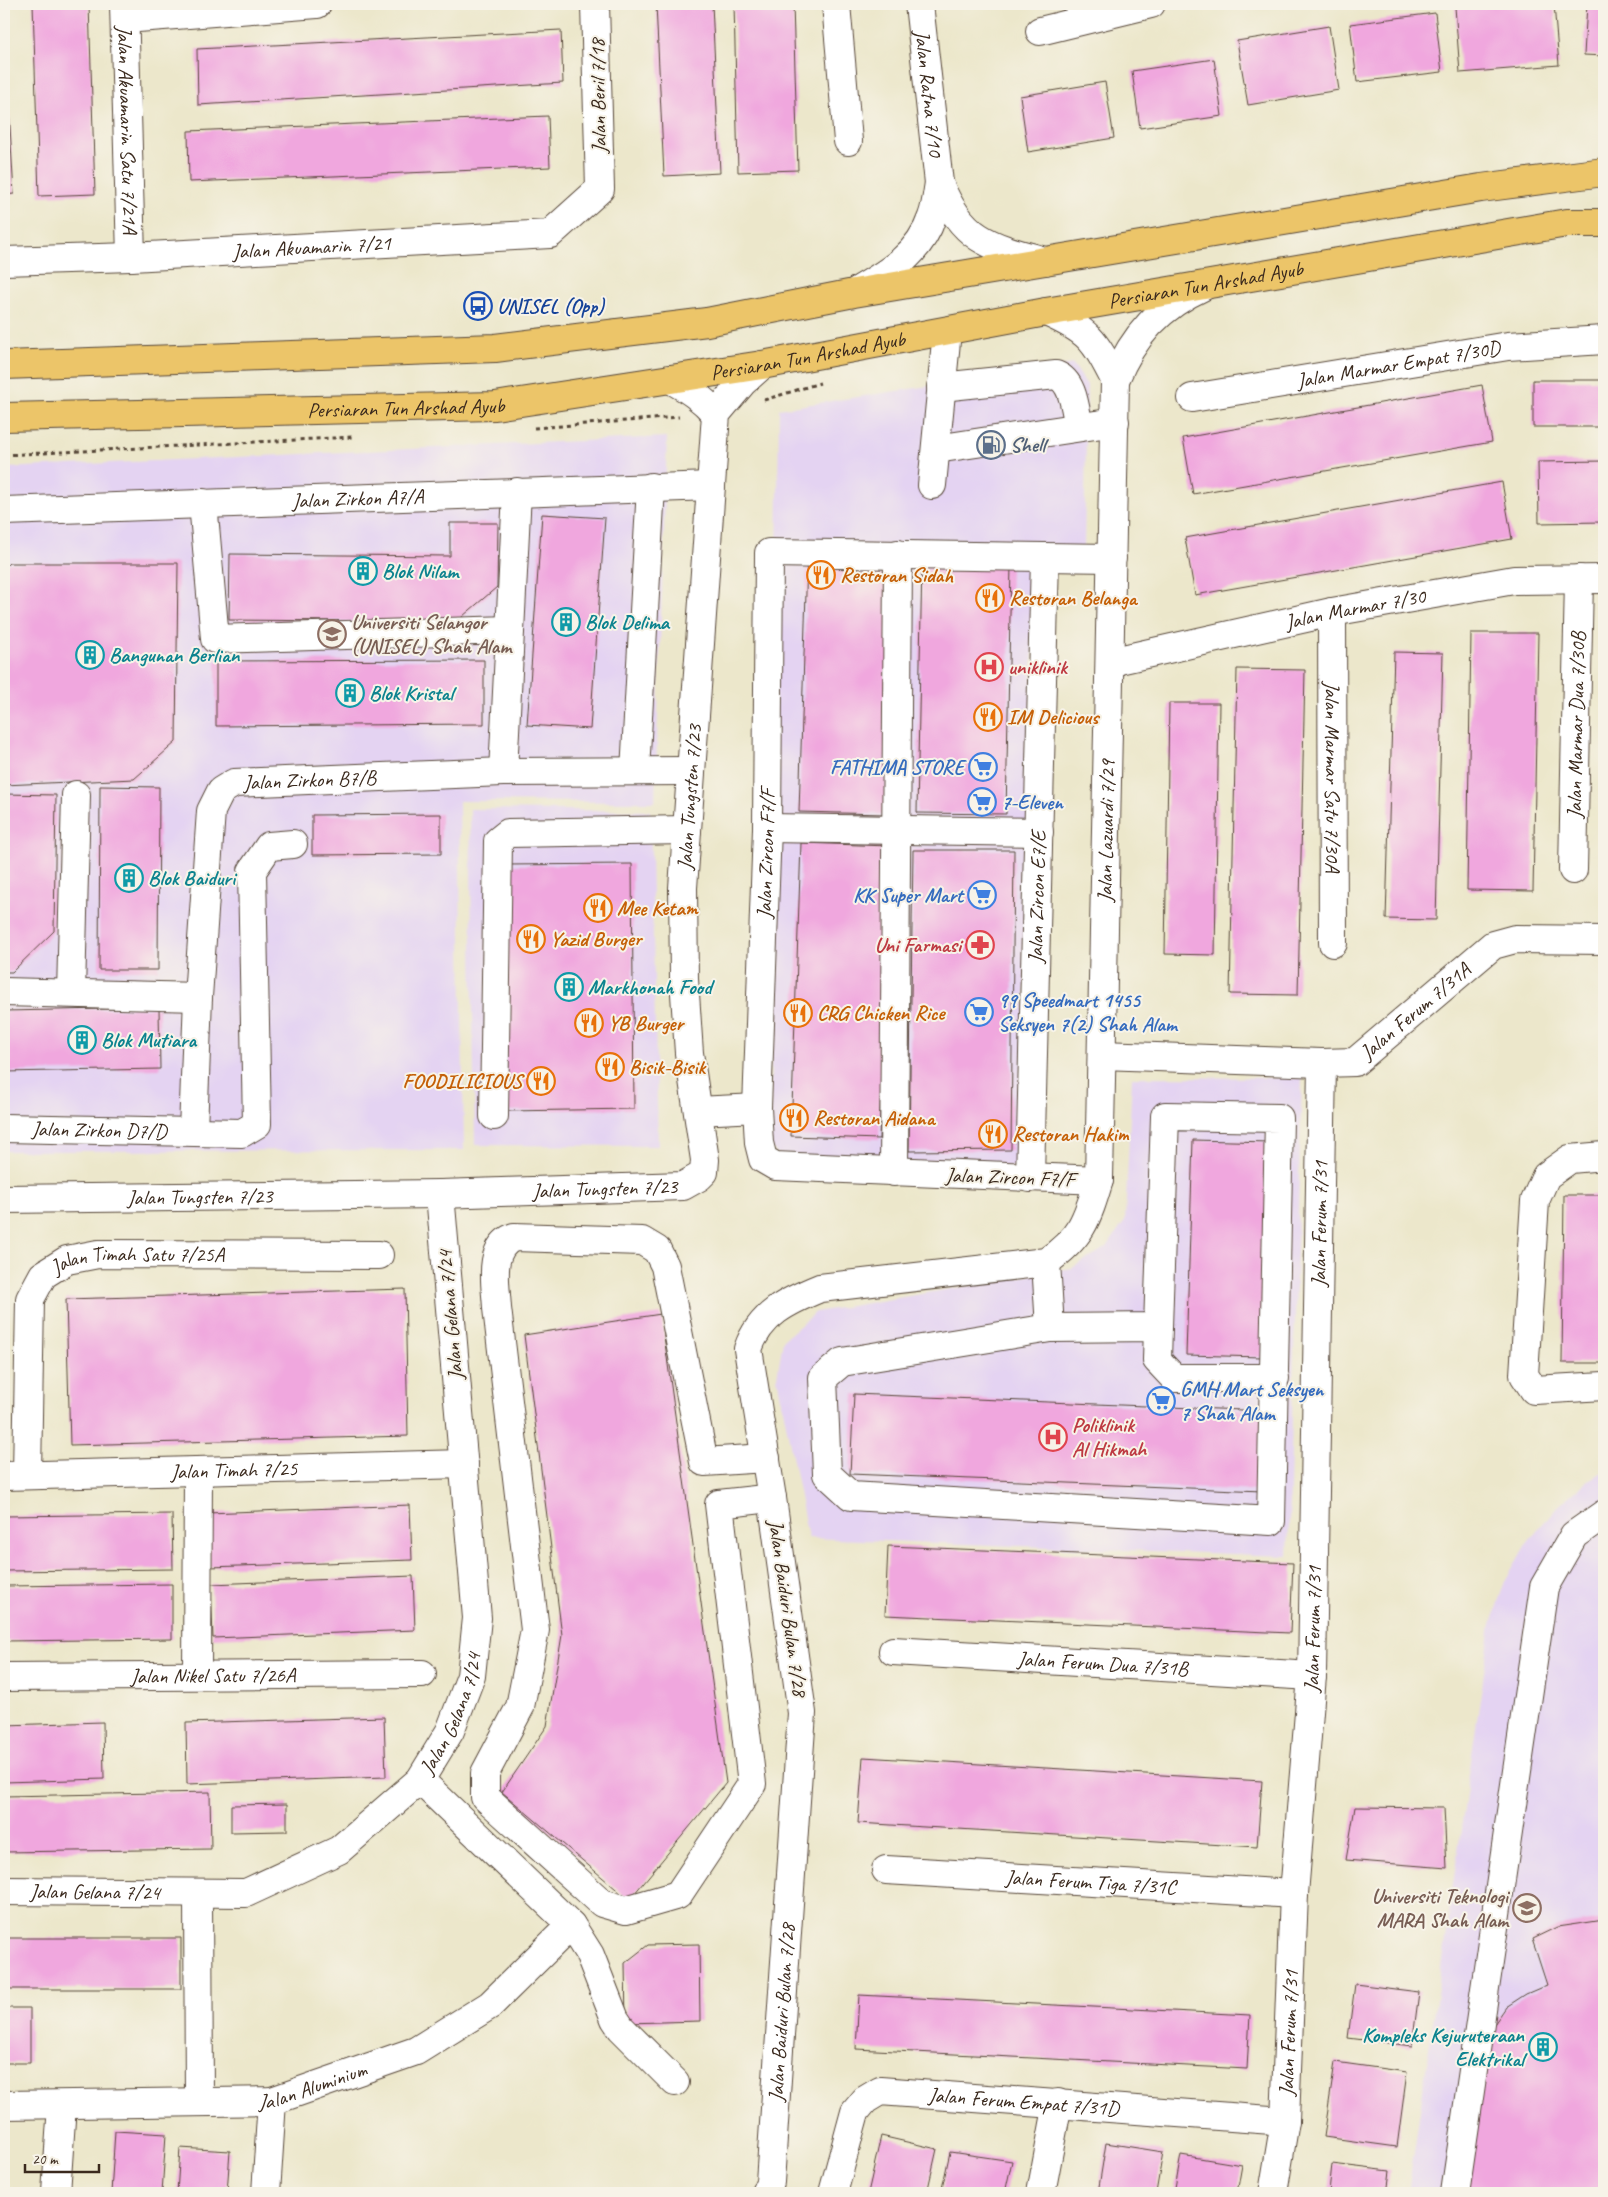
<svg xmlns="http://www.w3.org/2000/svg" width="1608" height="2197" font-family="Caveat,sans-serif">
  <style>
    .built { fill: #e4d3f2 }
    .building { fill: #f0a7de }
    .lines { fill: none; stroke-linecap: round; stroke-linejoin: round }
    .minor-casing { stroke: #564638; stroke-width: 30 }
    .major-casing { stroke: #564638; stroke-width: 30 }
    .path { stroke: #564638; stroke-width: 3; stroke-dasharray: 4 4; stroke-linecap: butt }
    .minor { stroke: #fff; stroke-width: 28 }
    .major { stroke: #ecc569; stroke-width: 28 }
    .labels { text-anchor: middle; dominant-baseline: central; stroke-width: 4; stroke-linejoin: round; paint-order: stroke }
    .street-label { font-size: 21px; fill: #3b2a1e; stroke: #f7f3e8 }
    .transit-label { font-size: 21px; font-weight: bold; fill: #164399; stroke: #f7f3e8; text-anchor: start }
    .service-label { font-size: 21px; font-weight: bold; fill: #4e5e75; stroke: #f7f3e8; text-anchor: start }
    .culture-label { font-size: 21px; font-weight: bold; fill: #0d838f; stroke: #f7f3e8; text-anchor: start }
    .food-label { font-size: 21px; font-weight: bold; fill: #c56008; stroke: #f7f3e8; text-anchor: start }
    .education-label { font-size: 21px; font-weight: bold; fill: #785e54; stroke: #f7f3e8; text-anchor: start }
    .health-label { font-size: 21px; font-weight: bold; fill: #be3a42; stroke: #f7f3e8; text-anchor: start }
    .shop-label { font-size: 21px; font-weight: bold; fill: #366cbe; stroke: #f7f3e8; text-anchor: start }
  </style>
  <rect width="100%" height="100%" fill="#f7f3e8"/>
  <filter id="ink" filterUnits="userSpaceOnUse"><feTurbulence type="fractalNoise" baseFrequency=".02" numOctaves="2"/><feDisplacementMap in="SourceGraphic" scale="10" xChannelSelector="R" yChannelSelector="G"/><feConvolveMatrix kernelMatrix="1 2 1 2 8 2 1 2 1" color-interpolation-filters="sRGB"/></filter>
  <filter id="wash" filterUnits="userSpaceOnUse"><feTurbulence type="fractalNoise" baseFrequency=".0096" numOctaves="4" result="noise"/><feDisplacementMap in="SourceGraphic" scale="20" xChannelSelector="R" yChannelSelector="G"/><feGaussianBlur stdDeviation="1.12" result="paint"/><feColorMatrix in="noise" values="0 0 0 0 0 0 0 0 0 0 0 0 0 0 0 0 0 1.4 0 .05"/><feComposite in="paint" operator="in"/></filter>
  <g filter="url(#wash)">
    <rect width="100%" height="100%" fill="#ece7cb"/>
    <!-- built -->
    <path class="built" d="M1073 364 1087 385 1084 548 1035 547 1021 1167 781 1157 770 1146 779 409Z
      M667 437 655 802 459 801 464 1150 4 1151V468Z
      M470 809 650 811 658 1146 475 1145Z
      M1132 1077 1302 1078 1288 1556 808 1538 777 1377 783 1340 816 1312 1072 1268 1107 1247 1125 1221Z
      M1604 1471V2193H1408L1491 1624 1505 1581 1525 1546 1554 1510 1585 1483Z"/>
    <g id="blocks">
      <!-- building -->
      <path class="building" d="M33 4H89L95 194 39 196Z
        M656 4H712L720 173 664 176Z
        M734 4H793L798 170 738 172Z
        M1491 4H1554L1559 65 1460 73 1455 7Z
        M1587 4H1604V56L1584 55Z
        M1435 13 1442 72 1357 82 1350 24Z
        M4 25 14 194 4 195Z
        M1329 26 1339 90 1248 105 1237 41Z
        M561 30 563 83 198 105 197 49Z
        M1214 59 1222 116 1140 128 1132 71Z
        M1105 82 1114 138 1028 152 1020 96Z
        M548 116 550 167 189 182 188 131Z
        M1533 380H1604V427H1533Z
        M1482 385 1492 442 1193 494 1183 438Z
        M1604 461V522L1539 523 1538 462Z
        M1502 482 1512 539 1195 595 1185 538Z
        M542 514 605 518 590 729 527 725Z
        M450 523H498L497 587 456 622 229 620 230 554 450 556Z
        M807 561 893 564 885 814 799 812Z
        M922 562 1011 564 1006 814 917 813Z
        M9 563H178L176 742 134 779 4 785V568Z
        M1471 633H1538L1533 891 1467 890Z
        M1394 652 1443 653 1436 920 1386 919Z
        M484 660V724L216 726V661Z
        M1237 669 1305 670 1298 995 1230 994Z
        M1169 703H1219L1215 955 1165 954Z
        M100 786 159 787 158 970H99Z
        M4 794 56 795 54 931 12 972H4Z
        M441 814V854L312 855V815Z
        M801 843 889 846 879 1139 791 1136Z
        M913 850H1014L1011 1150 909 1151Z
        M632 864 634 1109 506 1111 504 865Z
        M159 1008 160 1069 4 1072V1011Z
        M1193 1140 1269 1142 1262 1357 1186 1355Z
        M1564 1195H1604V1363H1562Z
        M405 1289 408 1436 70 1445 66 1299Z
        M661 1314 726 1783 629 1900 502 1792 547 1726 562 1635 524 1335Z
        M854 1394 1266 1411 1262 1491 850 1474Z
        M410 1505 412 1560 210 1567 208 1513Z
        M172 1514 173 1569 4 1571V1516Z
        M888 1546 1293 1563 1290 1633 885 1615Z
        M413 1576 415 1630 213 1638 211 1584Z
        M172 1584V1639L4 1641V1586Z
        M384 1717 386 1777 187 1784 186 1723Z
        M103 1722 104 1779 4 1782V1725Z
        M863 1757 1262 1781 1257 1847 858 1823Z
        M210 1792 211 1849 4 1852V1796Z
        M287 1804V1831L231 1832V1805Z
        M1355 1807 1444 1808 1447 1868 1346 1860Z
        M1604 1920V2193H1472L1462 2170 1488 2033 1506 2007 1526 1994 1547 1985 1532 1939 1557 1927Z
        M4 1938H181V1989H4Z
        M699 1944 700 2021 626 2023 625 1963 648 1945Z
        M1355 1984 1419 1992 1412 2046 1348 2038Z
        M859 1995 1250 2015 1247 2069 856 2049Z
        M4 2008H30V2063H4Z
        M1335 2062 1407 2072 1397 2147 1324 2137Z
        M115 2131 166 2134 162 2193H111Z
        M881 2136 937 2149 927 2193H868Z
        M1106 2143 1163 2152 1156 2193H1098Z
        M180 2148 230 2151 227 2193H177Z
        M950 2152 1012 2161 1005 2193H941Z
        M1181 2155 1242 2165 1237 2193H1174Z
        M1332 2164 1390 2171 1387 2193H1329Z"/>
    </g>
  </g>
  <g filter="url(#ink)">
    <use href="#blocks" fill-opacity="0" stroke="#564638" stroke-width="1"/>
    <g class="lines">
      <defs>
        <g id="minor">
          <path id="s1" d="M124 4 131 257"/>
          <path d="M836 4 848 141"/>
          <path id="s2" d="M919 4 939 183C962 240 989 246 1045 261"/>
          <path d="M125 19 317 4"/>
          <path d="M1040 31 1151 4"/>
          <path id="s3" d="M4 261 131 257 550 234 600 189 595 4"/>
          <path d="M857 291C888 273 920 254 932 217 936 207 937 194 939 183"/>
          <path d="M1046 312C1089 331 1094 339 1115 380"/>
          <path d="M670 379C688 389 702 398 716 414"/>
          <path d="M941 387 1056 375C1074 382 1075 410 1079 427"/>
          <path id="s4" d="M1192 398 1508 346 1604 340"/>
          <path d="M936 449 1115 422"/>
          <path d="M932 485 947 331"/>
          <path d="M203 503 215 639 510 630"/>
          <path id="s5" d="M4 511 711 486"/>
          <path id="s6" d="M1332 612 1333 943"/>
          <path id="s7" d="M1110 662 1332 612 1514 580 1604 579"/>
          <path d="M635 771 651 487"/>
          <path d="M503 772 517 492"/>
          <path d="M767 828 1039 832"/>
          <path id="s8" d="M1573 870 1579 579"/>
          <path d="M4 992 198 997"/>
          <path d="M71 993 76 795"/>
          <path id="s9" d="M1102 1055 1322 1063 1355 1062 1493 945 1515 939 1604 940"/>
          <path d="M698 1111 757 1108"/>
          <path d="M494 1116 498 841 508 833 687 830"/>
          <path id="s10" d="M4 1128 242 1133 257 1124 252 871 269 846 293 844"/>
          <path id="s11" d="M193 1131 198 997 211 811 221 791 234 783 503 772 691 771"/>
          <path d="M1604 1156 1570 1159 1546 1176 1535 1201 1524 1375 1534 1390 1604 1386"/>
          <path d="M894 1172 898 554"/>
          <path id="s12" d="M1030 1178 1045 557"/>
          <path id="s13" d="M1099 1180 775 1166 763 1159 759 1143 757 1108 767 828 769 553 1112 558"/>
          <path id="s14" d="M4 1199 440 1194 683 1186 699 1177 704 1172 705 1160 689 1053 684 979 683 888 716 414 743 382 762 365"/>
          <path d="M1046 1262 1050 1328"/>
          <path d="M1158 1327 1050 1328 842 1362 823 1378 827 1474 851 1496 1271 1521 1279 1118 1165 1116 1158 1327 1157 1360 1174 1378H1275"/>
          <path d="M766 1458 704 1462 665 1266 657 1250 642 1241 514 1237C487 1248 496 1285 497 1308L535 1630 520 1707 485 1773V1797L602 1903 626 1910 678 1895 752 1784 719 1504 772 1498"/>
          <path id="s15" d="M27 1475 30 1299 43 1275 67 1260 98 1254 379 1255"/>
          <path id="s16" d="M4 1476 464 1464"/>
          <path id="s17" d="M893 1651 1312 1676"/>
          <path d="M197 1675 198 1471"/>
          <path id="s18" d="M4 1677 422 1674"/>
          <path d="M420 1780 571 1925 590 1955 615 2019 621 2028 675 2082"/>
          <path id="s19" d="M886 1870 1294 1894"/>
          <path id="s20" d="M4 1891 246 1893 339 1850 420 1780 450 1731 471 1676 477 1618 440 1194"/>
          <path d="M198 1893 199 2102"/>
          <path id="s21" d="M4 2105 272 2101 416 2051 490 2005 571 1925"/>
          <path d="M56 2193 62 2105"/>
          <path d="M266 2193 272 2101"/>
          <path id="s22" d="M765 2193 770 2182 802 1713 772 1498 748 1349C760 1314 788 1301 820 1288L1046 1262C1081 1238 1087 1220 1099 1180L1115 380C1133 336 1160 306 1204 286"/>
          <path id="s23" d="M833 2193 855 2112 865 2100 880 2091 1285 2121"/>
          <path d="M1041 2193 1058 2103"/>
          <path id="s24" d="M1273 2193 1285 2121 1294 1894 1312 1676 1322 1063"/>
          <path d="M1455 2193 1544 1587 1574 1535 1604 1514"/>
        </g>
        <g id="major">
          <path d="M4 365 495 348 707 322 854 293 1481 188 1604 172"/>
          <path id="s25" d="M4 417 495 406 762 365 1046 312 1567 223H1604"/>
        </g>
      </defs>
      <!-- minor casing -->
      <use href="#minor" class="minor-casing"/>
      <!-- major casing -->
      <use href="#major" class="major-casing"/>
      <!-- path -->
      <path class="path" d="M764 400 820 383
        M534 428 679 417
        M4 455 353 437"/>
      <!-- minor -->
      <use href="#minor" class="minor"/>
      <!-- major -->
      <use href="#major" class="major"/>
    </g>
  </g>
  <!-- icons -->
  <defs>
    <symbol id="bus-ring" viewBox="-11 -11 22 22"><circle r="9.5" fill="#f7f3e8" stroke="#1a4fb4" stroke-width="1.5"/><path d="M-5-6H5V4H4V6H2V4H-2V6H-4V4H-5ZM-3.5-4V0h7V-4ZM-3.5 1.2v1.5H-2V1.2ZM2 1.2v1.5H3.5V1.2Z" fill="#1a4fb4"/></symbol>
    <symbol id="fuel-ring" viewBox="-11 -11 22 22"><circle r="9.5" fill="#f7f3e8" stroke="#5c6f8a" stroke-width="1.5"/><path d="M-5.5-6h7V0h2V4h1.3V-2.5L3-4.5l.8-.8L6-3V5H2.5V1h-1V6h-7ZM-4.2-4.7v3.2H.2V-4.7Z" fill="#5c6f8a"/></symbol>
    <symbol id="building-ring" viewBox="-11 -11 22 22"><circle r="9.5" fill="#f7f3e8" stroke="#0f9aa8" stroke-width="1.5"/><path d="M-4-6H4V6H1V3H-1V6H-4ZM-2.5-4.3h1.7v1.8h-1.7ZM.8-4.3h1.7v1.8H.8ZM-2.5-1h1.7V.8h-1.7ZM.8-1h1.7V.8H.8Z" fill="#0f9aa8"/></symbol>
    <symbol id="restaurant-ring" viewBox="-11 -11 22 22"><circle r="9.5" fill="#f7f3e8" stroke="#e8710a" stroke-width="1.5"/><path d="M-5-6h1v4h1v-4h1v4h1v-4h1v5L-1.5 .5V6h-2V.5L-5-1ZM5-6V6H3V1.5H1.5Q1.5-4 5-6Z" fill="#e8710a"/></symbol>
    <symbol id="university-ring" viewBox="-11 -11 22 22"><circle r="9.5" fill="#f7f3e8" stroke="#8d6e63" stroke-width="1.5"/><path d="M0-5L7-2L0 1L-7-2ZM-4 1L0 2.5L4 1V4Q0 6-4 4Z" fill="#8d6e63"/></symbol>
    <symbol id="hospital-ring" viewBox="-11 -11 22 22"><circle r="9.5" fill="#f7f3e8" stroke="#e0444e" stroke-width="1.5"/><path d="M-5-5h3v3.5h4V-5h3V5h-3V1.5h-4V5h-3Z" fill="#e0444e"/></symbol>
    <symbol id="supermarket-ring" viewBox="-11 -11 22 22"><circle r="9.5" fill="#f7f3e8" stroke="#3f7fe0" stroke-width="1.5"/><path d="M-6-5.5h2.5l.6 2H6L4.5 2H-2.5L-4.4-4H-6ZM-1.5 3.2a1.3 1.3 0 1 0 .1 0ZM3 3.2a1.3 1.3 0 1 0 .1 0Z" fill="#3f7fe0"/></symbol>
    <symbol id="pharmacy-ring" viewBox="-11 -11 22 22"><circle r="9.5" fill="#f7f3e8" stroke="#e0444e" stroke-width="1.5"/><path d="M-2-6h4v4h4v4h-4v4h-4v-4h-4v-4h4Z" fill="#e0444e"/></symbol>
  </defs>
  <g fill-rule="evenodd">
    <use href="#bus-ring" x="462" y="290" width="32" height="32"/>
    <use href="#fuel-ring" x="975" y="429" width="32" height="32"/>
    <use href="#building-ring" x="347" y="555" width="32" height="32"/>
    <use href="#restaurant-ring" x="805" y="559" width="32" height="32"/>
    <use href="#restaurant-ring" x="974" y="582" width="32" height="32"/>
    <use href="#building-ring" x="550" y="606" width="32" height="32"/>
    <use href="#university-ring" x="316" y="618" width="32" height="32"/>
    <use href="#building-ring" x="74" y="639" width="32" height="32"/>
    <use href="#hospital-ring" x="973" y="651" width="32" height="32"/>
    <use href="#building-ring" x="334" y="677" width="32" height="32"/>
    <use href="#restaurant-ring" x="972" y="701" width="32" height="32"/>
    <use href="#supermarket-ring" x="967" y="751" width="32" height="32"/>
    <use href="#supermarket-ring" x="966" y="786" width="32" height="32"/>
    <use href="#building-ring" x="113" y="862" width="32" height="32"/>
    <use href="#supermarket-ring" x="966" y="879" width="32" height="32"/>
    <use href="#restaurant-ring" x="582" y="892" width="32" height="32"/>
    <use href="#restaurant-ring" x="515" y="923" width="32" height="32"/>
    <use href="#pharmacy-ring" x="964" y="929" width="32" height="32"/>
    <use href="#building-ring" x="553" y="971" width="32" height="32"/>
    <use href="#supermarket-ring" x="963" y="996" width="32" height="32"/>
    <use href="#restaurant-ring" x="782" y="997" width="32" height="32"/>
    <use href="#restaurant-ring" x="573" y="1007" width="32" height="32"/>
    <use href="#building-ring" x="66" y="1024" width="32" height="32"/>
    <use href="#restaurant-ring" x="594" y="1051" width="32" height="32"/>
    <use href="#restaurant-ring" x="525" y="1065" width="32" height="32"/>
    <use href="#restaurant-ring" x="778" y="1102" width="32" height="32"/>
    <use href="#restaurant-ring" x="977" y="1118" width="32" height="32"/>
    <use href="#supermarket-ring" x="1145" y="1385" width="32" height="32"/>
    <use href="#hospital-ring" x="1037" y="1421" width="32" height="32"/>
    <use href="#university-ring" x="1511" y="1892" width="32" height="32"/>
    <use href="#building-ring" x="1527" y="2031" width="32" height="32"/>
  </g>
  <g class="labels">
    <!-- street labels -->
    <g class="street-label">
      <text stroke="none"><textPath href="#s2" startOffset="90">Jalan Ratna 7/10</textPath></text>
      <text transform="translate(598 96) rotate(-91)">Jalan Beril 7/18</text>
      <text stroke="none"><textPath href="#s1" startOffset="126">Jalan Akuamarin Satu 7/21A</textPath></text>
      <text stroke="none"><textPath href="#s3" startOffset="308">Jalan Akuamarin 7/21</textPath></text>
      <text stroke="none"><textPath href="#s25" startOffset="1212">Persiaran Tun Arshad Ayub</textPath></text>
      <text stroke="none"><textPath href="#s25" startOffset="808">Persiaran Tun Arshad Ayub</textPath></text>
      <text stroke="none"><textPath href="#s4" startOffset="209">Jalan Marmar Empat 7/30D</textPath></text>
      <text stroke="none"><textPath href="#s25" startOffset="402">Persiaran Tun Arshad Ayub</textPath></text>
      <text stroke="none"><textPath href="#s5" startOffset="354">Jalan Zirkon A7/A</textPath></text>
      <text stroke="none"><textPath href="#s7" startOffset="251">Jalan Marmar 7/30</textPath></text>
      <text stroke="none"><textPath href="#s8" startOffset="145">Jalan Marmar Dua 7/30B</textPath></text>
      <text stroke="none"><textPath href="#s6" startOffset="165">Jalan Marmar Satu 7/30A</textPath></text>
      <text stroke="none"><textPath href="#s11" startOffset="434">Jalan Zirkon B7/B</textPath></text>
      <text stroke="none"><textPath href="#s14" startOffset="1081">Jalan Tungsten 7/23</textPath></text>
      <text stroke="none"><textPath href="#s22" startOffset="1625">Jalan Lazuardi 7/29</textPath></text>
      <text stroke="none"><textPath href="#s13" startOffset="644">Jalan Zircon F7/F</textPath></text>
      <text stroke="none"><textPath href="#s12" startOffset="281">Jalan Zircon E7/E</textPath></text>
      <text stroke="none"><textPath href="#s9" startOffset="332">Jalan Ferum 7/31A</textPath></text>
      <text stroke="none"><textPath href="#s10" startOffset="95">Jalan Zirkon D7/D</textPath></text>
      <text transform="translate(1010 1177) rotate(2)">Jalan Zircon F7/F</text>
      <text stroke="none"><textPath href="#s14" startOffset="601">Jalan Tungsten 7/23</textPath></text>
      <text stroke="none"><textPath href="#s14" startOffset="196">Jalan Tungsten 7/23</textPath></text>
      <text stroke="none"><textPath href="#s24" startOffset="971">Jalan Ferum 7/31</textPath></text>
      <text stroke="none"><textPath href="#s15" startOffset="302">Jalan Timah Satu 7/25A</textPath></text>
      <text transform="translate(450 1315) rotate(-95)">Jalan Gelana 7/24</text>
      <text stroke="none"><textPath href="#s16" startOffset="230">Jalan Timah 7/25</textPath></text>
      <text transform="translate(788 1608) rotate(82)">Jalan Baiduri Bulan 7/28</text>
      <text stroke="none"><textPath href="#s24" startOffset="566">Jalan Ferum 7/31</textPath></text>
      <text stroke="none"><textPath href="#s17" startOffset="210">Jalan Ferum Dua 7/31B</textPath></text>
      <text stroke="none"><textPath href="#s18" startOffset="209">Jalan Nikel Satu 7/26A</textPath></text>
      <text stroke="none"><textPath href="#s20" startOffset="526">Jalan Gelana 7/24</textPath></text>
      <text stroke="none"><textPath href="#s19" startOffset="205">Jalan Ferum Tiga 7/31C</textPath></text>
      <text stroke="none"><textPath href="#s20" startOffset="91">Jalan Gelana 7/24</textPath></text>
      <text stroke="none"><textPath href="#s22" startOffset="182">Jalan Baiduri Bulan 7/28</textPath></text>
      <text stroke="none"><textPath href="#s24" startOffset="161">Jalan Ferum 7/31</textPath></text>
      <text stroke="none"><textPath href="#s21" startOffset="311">Jalan Aluminium</textPath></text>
      <text stroke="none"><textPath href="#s23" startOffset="261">Jalan Ferum Empat 7/31D</textPath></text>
    </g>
    <!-- transit labels -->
    <g class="transit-label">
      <text x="497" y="306">UNISEL (Opp)</text>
    </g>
    <!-- service labels -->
    <g class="service-label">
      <text x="1010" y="445">Shell</text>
    </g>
    <!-- culture labels -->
    <g class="culture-label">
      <text x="382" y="571">Blok Nilam</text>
      <text x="585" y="622">Blok Delima</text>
      <text x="109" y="655">Bangunan Berlian</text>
      <text x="369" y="693">Blok Kristal</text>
      <text x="148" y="878">Blok Baiduri</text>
      <text x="588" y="987">Markhonah Food</text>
      <text x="101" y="1040">Blok Mutiara</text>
      <text x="1524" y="2035" text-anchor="end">Kompleks Kejuruteraan<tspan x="1524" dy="24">Elektrikal</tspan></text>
    </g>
    <!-- food labels -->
    <g class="food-label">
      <text x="840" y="575">Restoran Sidah</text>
      <text x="1009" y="598">Restoran Belanga</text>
      <text x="1007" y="717">IM Delicious</text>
      <text x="617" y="908">Mee Ketam</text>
      <text x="550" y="939">Yazid Burger</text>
      <text x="817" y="1013">CRG Chicken Rice</text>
      <text x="608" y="1023">YB Burger</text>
      <text x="629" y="1067">Bisik-Bisik</text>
      <text x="522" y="1081" text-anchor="end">FOODILICIOUS</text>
      <text x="813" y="1118">Restoran Aidana</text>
      <text x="1012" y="1134">Restoran Hakim</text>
    </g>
    <!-- education labels -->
    <g class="education-label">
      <text x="351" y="622">Universiti Selangor<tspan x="351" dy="24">(UNISEL) Shah Alam</tspan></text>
      <text x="1508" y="1896" text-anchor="end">Universiti Teknologi<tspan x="1508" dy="24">MARA Shah Alam</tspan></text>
    </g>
    <!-- health labels -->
    <g class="health-label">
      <text x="1008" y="667">uniklinik</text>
      <text x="961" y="945" text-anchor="end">Uni Farmasi</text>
      <text x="1072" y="1425">Poliklinik<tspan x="1072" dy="24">Al Hikmah</tspan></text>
    </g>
    <!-- shop labels -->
    <g class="shop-label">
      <text x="964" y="767" text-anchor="end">FATHIMA STORE</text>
      <text x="1001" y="802">7-Eleven</text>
      <text x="963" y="895" text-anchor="end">KK Super Mart</text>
      <text x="998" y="1000">99 Speedmart 1455<tspan x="998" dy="24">Seksyen 7(2) Shah Alam</tspan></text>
      <text x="1180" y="1389">GMH Mart Seksyen<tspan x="1180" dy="24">7 Shah Alam</tspan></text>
    </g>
  </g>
  <!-- margin -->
  <rect width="1608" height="2197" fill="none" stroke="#f7f3e8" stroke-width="20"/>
  <!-- scale -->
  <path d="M25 2164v8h74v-8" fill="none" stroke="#3b2a1e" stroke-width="2.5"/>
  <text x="32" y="2164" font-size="15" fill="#3b2a1e" stroke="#f7f3e8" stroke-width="4" paint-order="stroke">20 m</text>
</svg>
